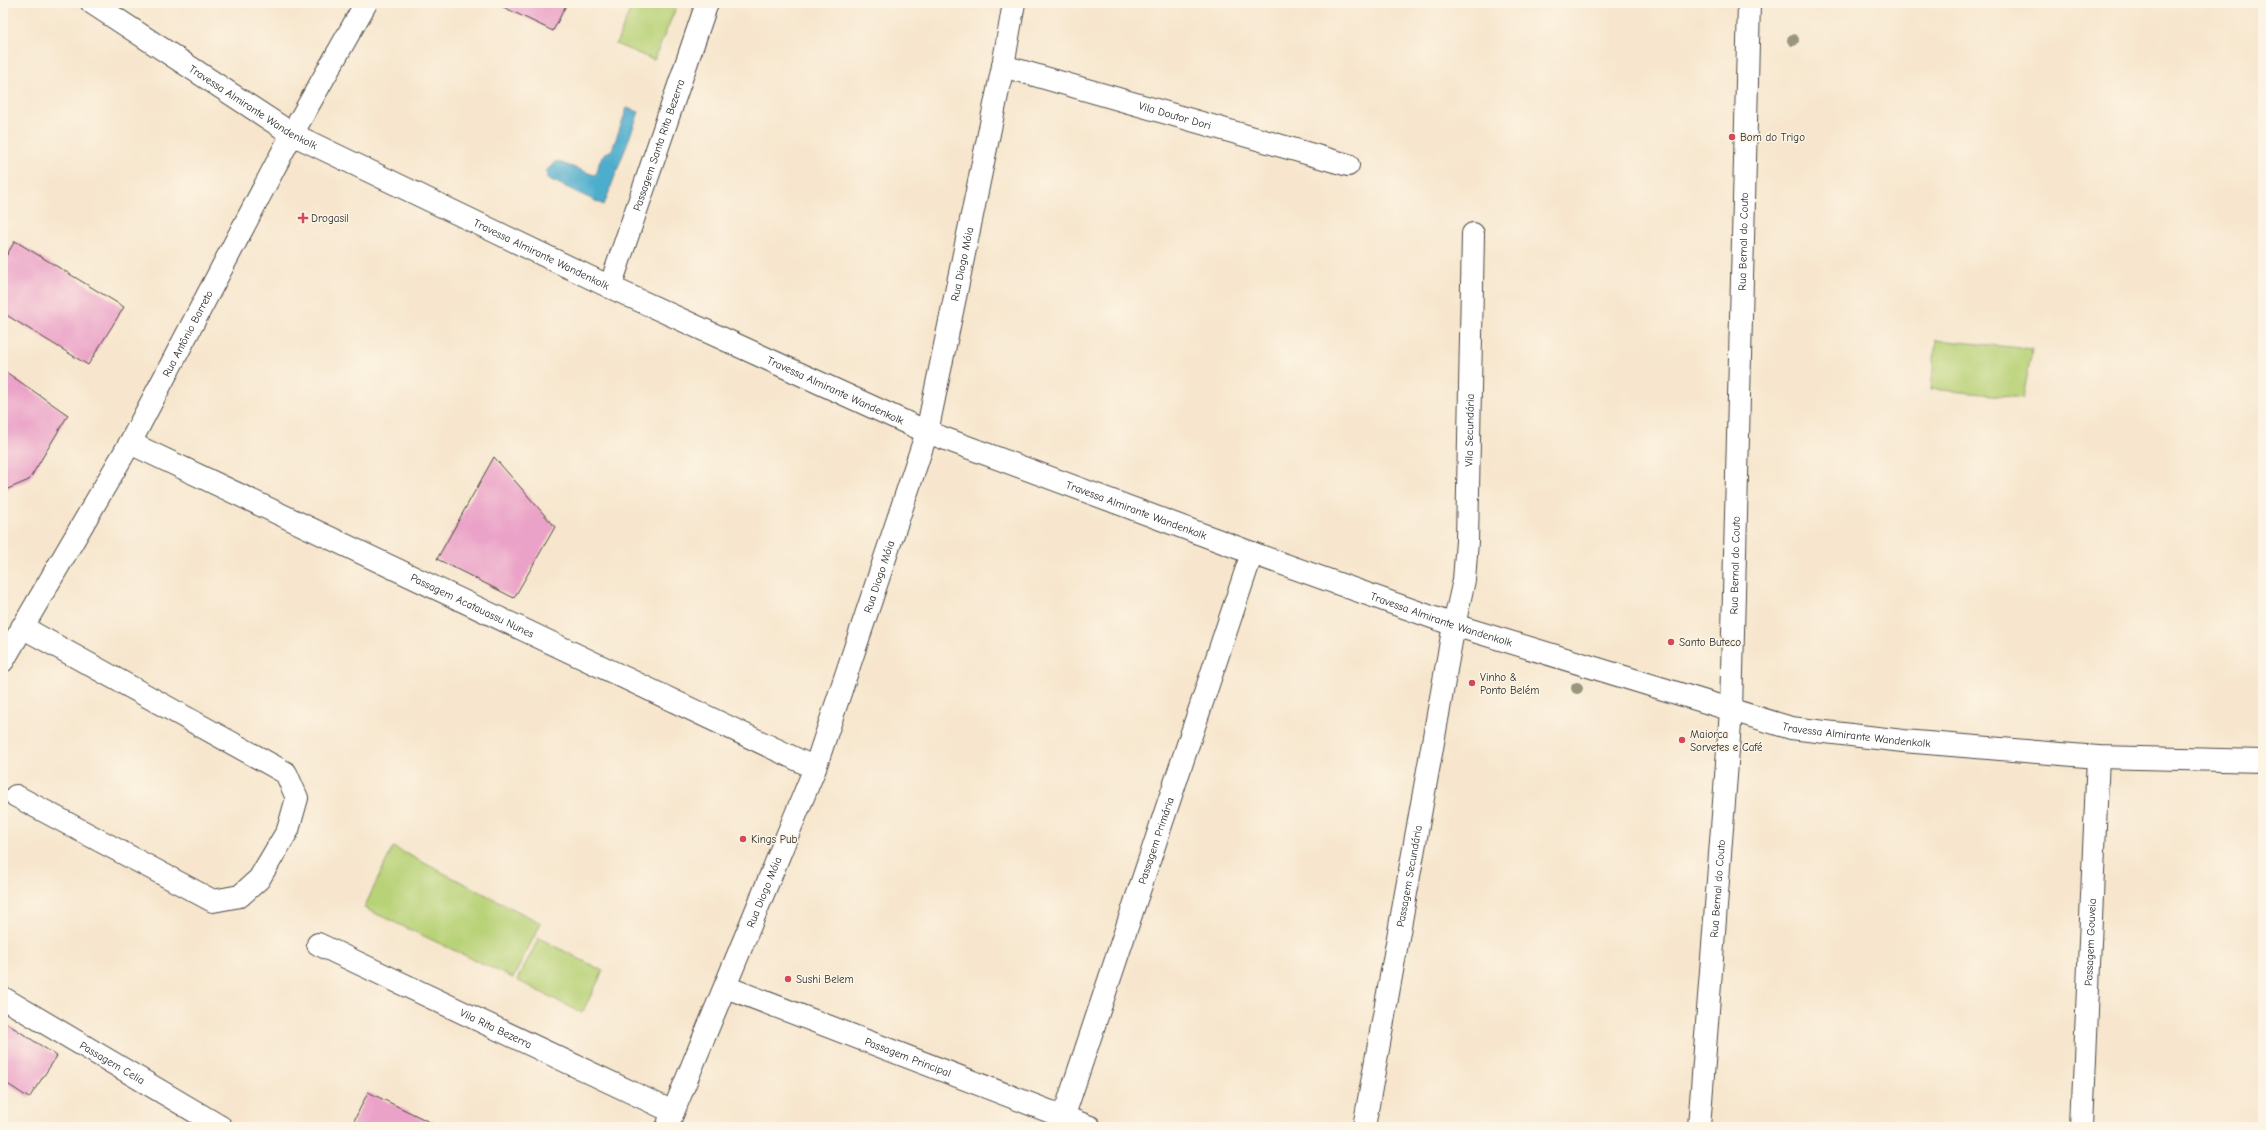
<svg xmlns="http://www.w3.org/2000/svg" width="2266" height="1130" font-family="'Comic Neue',sans-serif">
  <style>
    .green { fill: #b8d277; stroke: #727e51 }
    .water { fill: #4eadcd; stroke: #3c6c7c }
    .building { fill: #eba2c8 }
    .lines { fill: none; stroke-linecap: round; stroke-linejoin: round }
    .minor-casing { stroke: #4a4743; stroke-width: 24 }
    .major-casing { stroke: #4a4743; stroke-width: 24 }
    .minor { stroke: #fff; stroke-width: 22 }
    .major { stroke: #fff; stroke-width: 22 }
    .tree { fill: #9a967e }
    .poi-dot { fill: #d1495b; stroke: #fcf5e5; stroke-width: 1.5 }
    .labels { text-anchor: middle; dominant-baseline: central; stroke-width: 3; stroke-linejoin: round; paint-order: stroke }
    .street-label { font-size: 11px; fill: #2b2b2b; stroke: #fcf5e5 }
    .poi-label { font-size: 11px; fill: #2b2b2b; stroke: #fcf5e5; text-anchor: start }
  </style>
  <rect width="100%" height="100%" fill="#fcf5e5"/>
  <filter id="ink" filterUnits="userSpaceOnUse"><feTurbulence type="fractalNoise" baseFrequency=".025" numOctaves="2"/><feDisplacementMap in="SourceGraphic" scale="8" xChannelSelector="R" yChannelSelector="G"/><feConvolveMatrix kernelMatrix="1 2 1 2 8 2 1 2 1" color-interpolation-filters="sRGB"/></filter>
  <filter id="wash" filterUnits="userSpaceOnUse"><feTurbulence type="fractalNoise" baseFrequency=".012" numOctaves="4" result="noise"/><feDisplacementMap in="SourceGraphic" scale="16" xChannelSelector="R" yChannelSelector="G"/><feGaussianBlur stdDeviation="0.9" result="paint"/><feColorMatrix in="noise" values="0 0 0 0 0 0 0 0 0 0 0 0 0 0 0 0 0 1.4 0 .05"/><feComposite in="paint" operator="in"/></filter>
  <g filter="url(#wash)">
    <rect width="100%" height="100%" fill="#f7e6cd"/>
    <!-- green -->
    <path class="green" d="M633 3H678L654 60 616 44Z
      M1936 340 2032 349 2023 398 1931 389Z
      M393 847 541 923 513 978 364 908Z
      M539 938 603 971 582 1013 517 980Z"/>
    <!-- water -->
    <path class="water" d="M627 108 639 112 604 205 547 178 546 171 556 161 594 175 597 173C599 162 600 155 612 150Z"/>
    <g id="blocks">
      <!-- building -->
      <path class="building" d="M495 3H567L553 31Z
        M15 241 124 307 88 365 3 313V261Z
        M3 370 68 415 29 480 3 491Z
        M494 457 555 527 514 598 437 559Z
        M3 1021 57 1056 29 1098 3 1081Z
        M368 1092 440 1127H351Z"/>
    </g>
  </g>
  <g filter="url(#ink)">
    <use href="#blocks" fill-opacity="0" stroke="#4a4743" stroke-width="1"/>
    <g class="lines">
      <defs>
        <g id="minor">
          <path id="s1" d="M92 3 292 134 610 287 927 432 1252 553 1454 625 1791 728 1903 741 2098 757 2263 761"/>
          <path id="s2" d="M1003 66 1348 165"/>
          <path id="s3" d="M610 287 707 3"/>
          <path id="s4" d="M130 443 815 768"/>
          <path d="M16 796 213 901 240 896 259 879 288 830 297 798 286 773 22 627"/>
          <path id="s5" d="M318 944 673 1112"/>
          <path id="s6" d="M726 987 1090 1127"/>
          <path id="s7" d="M3 998 221 1127"/>
          <path id="s8" d="M667 1127 815 768 927 432 1003 66 1014 3"/>
          <path id="s9" d="M1060 1127 1252 553"/>
          <path id="s10" d="M1364 1127 1454 625 1464 580 1467 541 1473 234"/>
          <path id="s11" d="M1699 1127 1731 711 1749 3"/>
          <path id="s12" d="M2082 1127 2098 757"/>
        </g>
        <g id="major">
          <path id="s13" d="M3 661 130 443 292 134 366 3"/>
        </g>
      </defs>
      <!-- minor casing -->
      <use href="#minor" class="minor-casing"/>
      <!-- major casing -->
      <use href="#major" class="major-casing"/>
      <!-- minor -->
      <use href="#minor" class="minor"/>
      <!-- major -->
      <use href="#major" class="major"/>
    </g>
    <!-- trees -->
    <g class="tree">
      <circle cx="1793" cy="40" r="6"/>
      <circle cx="1577" cy="688" r="6"/>
    </g>
  </g>
  <!-- markers -->
  <g class="poi-dot">
    <circle cx="1732" cy="137" r="4"/>
    <path d="M301 212h4v4h4v4h-4v4h-4v-4h-4v-4h4z"/>
    <circle cx="1671" cy="642" r="4"/>
    <circle cx="1472" cy="683" r="4"/>
    <circle cx="1682" cy="740" r="4"/>
    <circle cx="743" cy="839" r="4"/>
    <circle cx="788" cy="979" r="4"/>
  </g>
  <g class="labels">
    <!-- street labels -->
    <g class="street-label">
      <text stroke="none"><textPath href="#s1" startOffset="192">Travessa Almirante Wandenkolk</textPath></text>
      <text stroke="none"><textPath href="#s2" startOffset="179">Vila Doutor Dori</textPath></text>
      <text stroke="none"><textPath href="#s3" startOffset="150">Passagem Santa Rita Bezerra</textPath></text>
      <text stroke="none"><textPath href="#s11" startOffset="887">Rua Bernal do Couto</textPath></text>
      <text stroke="none"><textPath href="#s1" startOffset="516">Travessa Almirante Wandenkolk</textPath></text>
      <text stroke="none"><textPath href="#s8" startOffset="914">Rua Diogo Móia</textPath></text>
      <text stroke="none"><textPath href="#s13" startOffset="376">Rua Antônio Barreto</textPath></text>
      <text stroke="none"><textPath href="#s1" startOffset="840">Travessa Almirante Wandenkolk</textPath></text>
      <text stroke="none"><textPath href="#s10" startOffset="706">Vila Secundária</textPath></text>
      <text stroke="none"><textPath href="#s1" startOffset="1164">Travessa Almirante Wandenkolk</textPath></text>
      <text stroke="none"><textPath href="#s11" startOffset="563">Rua Bernal do Couto</textPath></text>
      <text stroke="none"><textPath href="#s8" startOffset="590">Rua Diogo Móia</textPath></text>
      <text stroke="none"><textPath href="#s4" startOffset="379">Passagem Acatauassu Nunes</textPath></text>
      <text stroke="none"><textPath href="#s1" startOffset="1488">Travessa Almirante Wandenkolk</textPath></text>
      <text stroke="none"><textPath href="#s1" startOffset="1920">Travessa Almirante Wandenkolk</textPath></text>
      <text stroke="none"><textPath href="#s9" startOffset="302">Passagem Primária</textPath></text>
      <text stroke="none"><textPath href="#s10" startOffset="255">Passagem Secundária</textPath></text>
      <text stroke="none"><textPath href="#s11" startOffset="239">Rua Bernal do Couto</textPath></text>
      <text stroke="none"><textPath href="#s8" startOffset="254">Rua Diogo Móia</textPath></text>
      <text stroke="none"><textPath href="#s12" startOffset="185">Passagem Gouveia</textPath></text>
      <text stroke="none"><textPath href="#s5" startOffset="197">Vila Rita Bezerra</textPath></text>
      <text stroke="none"><textPath href="#s6" startOffset="195">Passagem Principal</textPath></text>
      <text stroke="none"><textPath href="#s7" startOffset="127">Passagem Celia</textPath></text>
    </g>
    <!-- poi labels -->
    <g class="poi-label">
      <text x="1740" y="137">Bom do Trigo</text>
      <text x="311" y="218">Drogasil</text>
      <text x="1679" y="642">Santo Buteco</text>
      <text x="1480" y="677">Vinho &amp;<tspan x="1480" dy="13">Ponto Belém</tspan></text>
      <text x="1690" y="734">Maiorca<tspan x="1690" dy="13">Sorvetes e Café</tspan></text>
      <text x="751" y="839">Kings Pub</text>
      <text x="796" y="979">Sushi Belem</text>
    </g>
  </g>
  <!-- margin -->
  <rect width="2266" height="1130" fill="none" stroke="#fcf5e5" stroke-width="16"/>
</svg>
